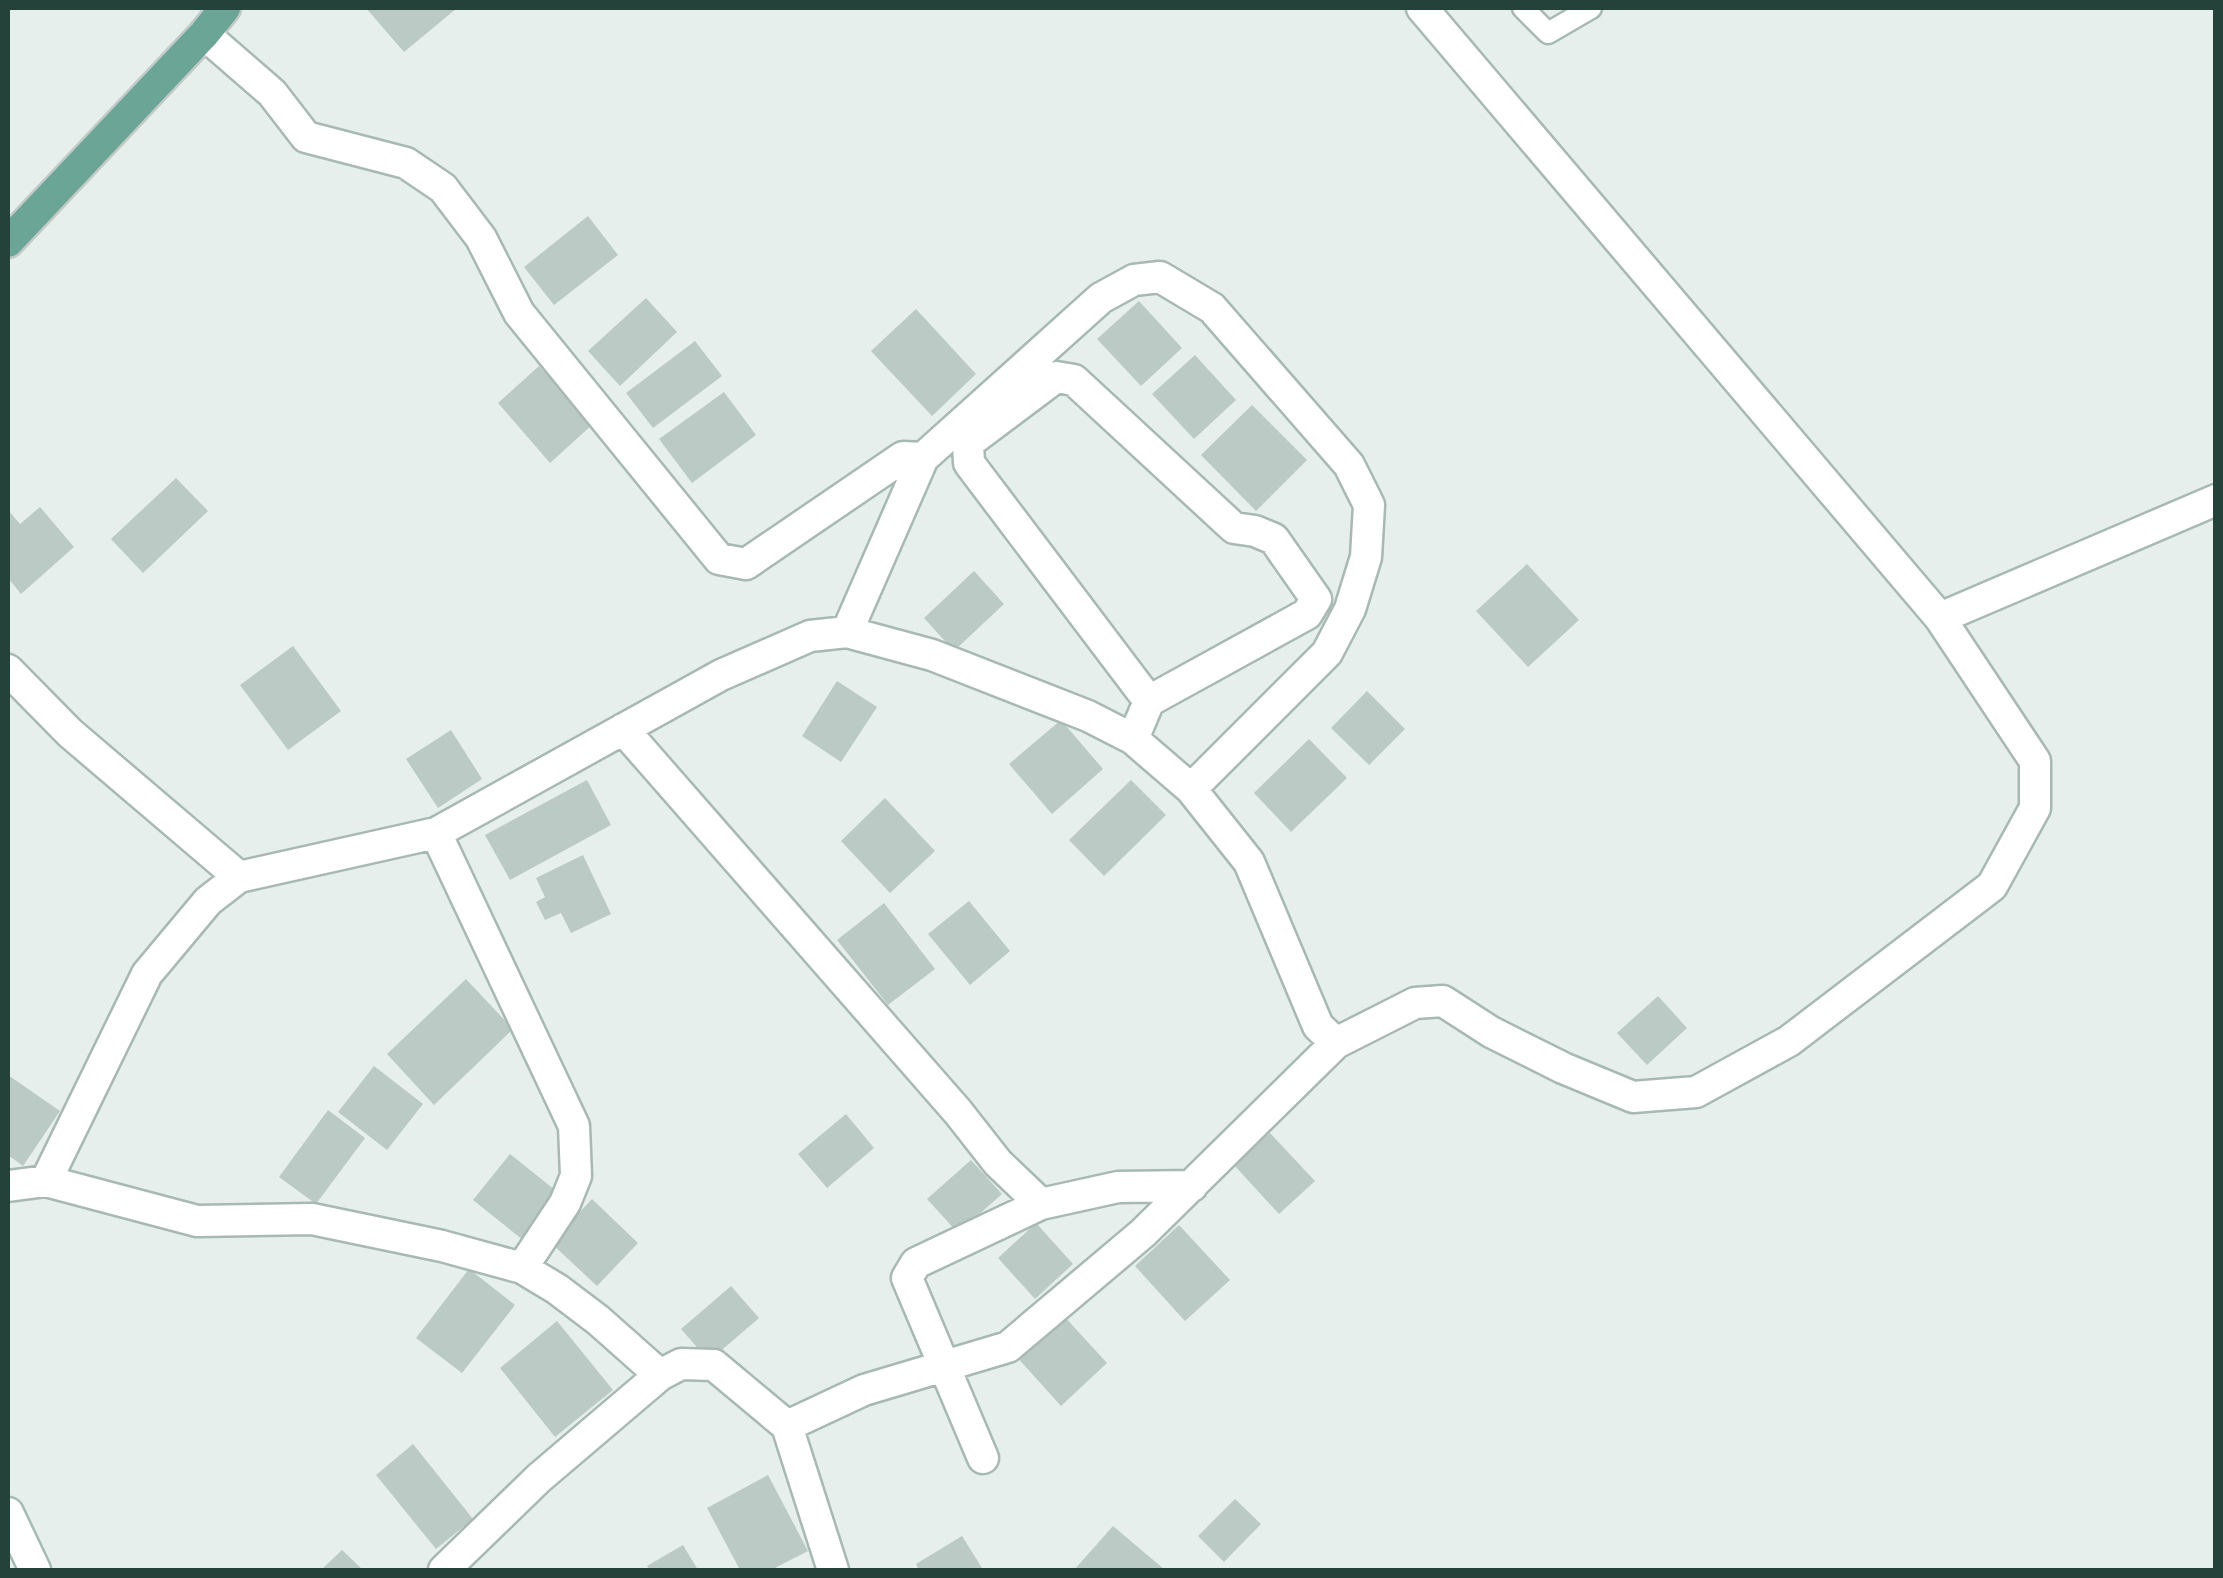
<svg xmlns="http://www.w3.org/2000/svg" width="2223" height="1578" font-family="'Sofia Sans Condensed',sans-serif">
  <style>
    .building { fill: #bbcac4 }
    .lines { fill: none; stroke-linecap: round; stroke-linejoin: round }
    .lane-casing { stroke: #a8b8b2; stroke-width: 25 }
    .street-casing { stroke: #a8b8b2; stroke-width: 35 }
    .secondary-casing { stroke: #a4bbb3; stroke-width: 35 }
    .primary-casing { stroke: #c2cac8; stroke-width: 35 }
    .lane { stroke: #fff; stroke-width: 20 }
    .street { stroke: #fff; stroke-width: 30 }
    .secondary { stroke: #fff; stroke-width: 30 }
    .primary { stroke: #6aa596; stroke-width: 30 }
  </style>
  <rect width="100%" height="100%" fill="#e6efeb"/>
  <!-- building -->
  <path class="building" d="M366 8H457L404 52Z
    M588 216 618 255 554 305 524 267Z
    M646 298 677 332 620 386 588 351Z
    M1139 301 1182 348 1141 386 1097 339Z
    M916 309 976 374 932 416 871 351Z
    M695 341 722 376 653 428 626 393Z
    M1195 355 1236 400 1194 439 1152 394Z
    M539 366 592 425 550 463 498 403Z
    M724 392 756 435 692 483 659 439Z
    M1252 405 1307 460 1256 511 1201 455Z
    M176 478 208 511 143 573 111 539Z
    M40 507 74 547 21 594 8 578V510L20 524Z
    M1527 564 1579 620 1528 667 1476 611Z
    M974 571 1004 604 954 651 924 618Z
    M293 646 341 711 288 750 240 685Z
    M837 681 877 707 841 762 802 736Z
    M1367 691 1405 729 1369 765 1331 728Z
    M1061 720 1103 769 1052 814 1009 764Z
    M451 730 482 779 438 808 406 759Z
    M1309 739 1347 778 1291 832 1254 793Z
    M587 780 611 825 510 880 485 835Z
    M1131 780 1166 815 1104 876 1069 840Z
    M885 798 935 851 890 893 841 841Z
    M583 855 611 914 571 933 561 913 545 920 536 902 545 897 536 878Z
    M969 901 1010 951 970 985 928 934Z
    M884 903 935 969 888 1005 837 940Z
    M466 979 513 1029 434 1105 387 1054Z
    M1658 996 1687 1028 1647 1065 1617 1033Z
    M374 1066 423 1104 387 1150 338 1112Z
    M8 1075 60 1111 23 1166 8 1155Z
    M328 1110 365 1138 316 1204 279 1177Z
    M846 1114 874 1148 827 1188 798 1154Z
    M1270 1133 1315 1181 1279 1214 1234 1165Z
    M510 1154 560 1194 523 1240 473 1200Z
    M971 1160 1002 1194 958 1233 927 1199Z
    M592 1199 638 1243 597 1286 551 1243Z
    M1036 1223 1073 1264 1035 1299 998 1258Z
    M1179 1225 1230 1280 1185 1321 1135 1266Z
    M469 1269 515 1305 462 1373 416 1338Z
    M731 1286 759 1318 709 1361 681 1329Z
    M1062 1314 1107 1363 1061 1406 1016 1356Z
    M557 1321 613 1390 555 1437 500 1368Z
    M413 1444 473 1519 436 1549 376 1475Z
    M768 1475 808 1551 771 1570H740L707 1508Z
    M1235 1499 1261 1524 1224 1562 1198 1536Z
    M1113 1526 1165 1570H1074Z
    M962 1536 982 1568 919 1570 916 1564Z
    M683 1545 698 1570H650L647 1566Z
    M342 1550 363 1570H321Z"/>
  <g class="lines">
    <defs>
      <path id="lane" d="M1523 8 1548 33 1591 8"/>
      <path id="street" d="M1422 8 1940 618
        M204 34 272 93 306 137 406 163 443 188 481 238 519 313 719 559 746 564 903 457 923 458 847 632
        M923 458 1101 298 1134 280 1160 277 1212 308 1349 465 1369 505 1366 557 1350 609 1327 653 1191 789
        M8 670 70 733 239 877
        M623 729 958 1112 998 1163 1041 1204 1118 1187 1192 1186
        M1133 739 1149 701 969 463 968 443 1056 377 1074 380 1234 528 1255 531 1274 539 1316 599 1307 614 1149 701
        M436 833 574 1126 576 1176 565 1203 522 1268
        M46 1181 147 974 208 901 239 877 436 833 721 675 810 636 847 632 932 655 1088 716 1133 739 1191 789 1249 862 1318 1026 1336 1043
        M8 1186 46 1181 197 1221 312 1219 442 1246 522 1268 557 1289 598 1320 660 1375
        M787 1426 864 1390 1008 1347 1143 1233 1336 1043 1415 1003 1443 1001 1491 1032 1563 1068 1633 1097 1696 1092 1789 1041 1992 886 2035 808V761L1940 618 2216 500
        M983 1458 907 1278 916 1263 1041 1204
        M444 1570 539 1478 660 1375 681 1364 714 1365 787 1426 833 1570"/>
      <path id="secondary" d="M8 1513 35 1570"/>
      <path id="primary" d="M8 242 204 34 225 8"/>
    </defs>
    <!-- lane casing -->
    <use href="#lane" class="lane-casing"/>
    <!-- street casing -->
    <use href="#street" class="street-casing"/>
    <!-- secondary casing -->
    <use href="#secondary" class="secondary-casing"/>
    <!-- primary casing -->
    <use href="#primary" class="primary-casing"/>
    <!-- lane -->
    <use href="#lane" class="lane"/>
    <!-- street -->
    <use href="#street" class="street"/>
    <!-- secondary -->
    <use href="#secondary" class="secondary"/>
    <!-- primary -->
    <use href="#primary" class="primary"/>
  </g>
  <!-- border -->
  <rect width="2223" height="1578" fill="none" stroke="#24423a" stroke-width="20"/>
</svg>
